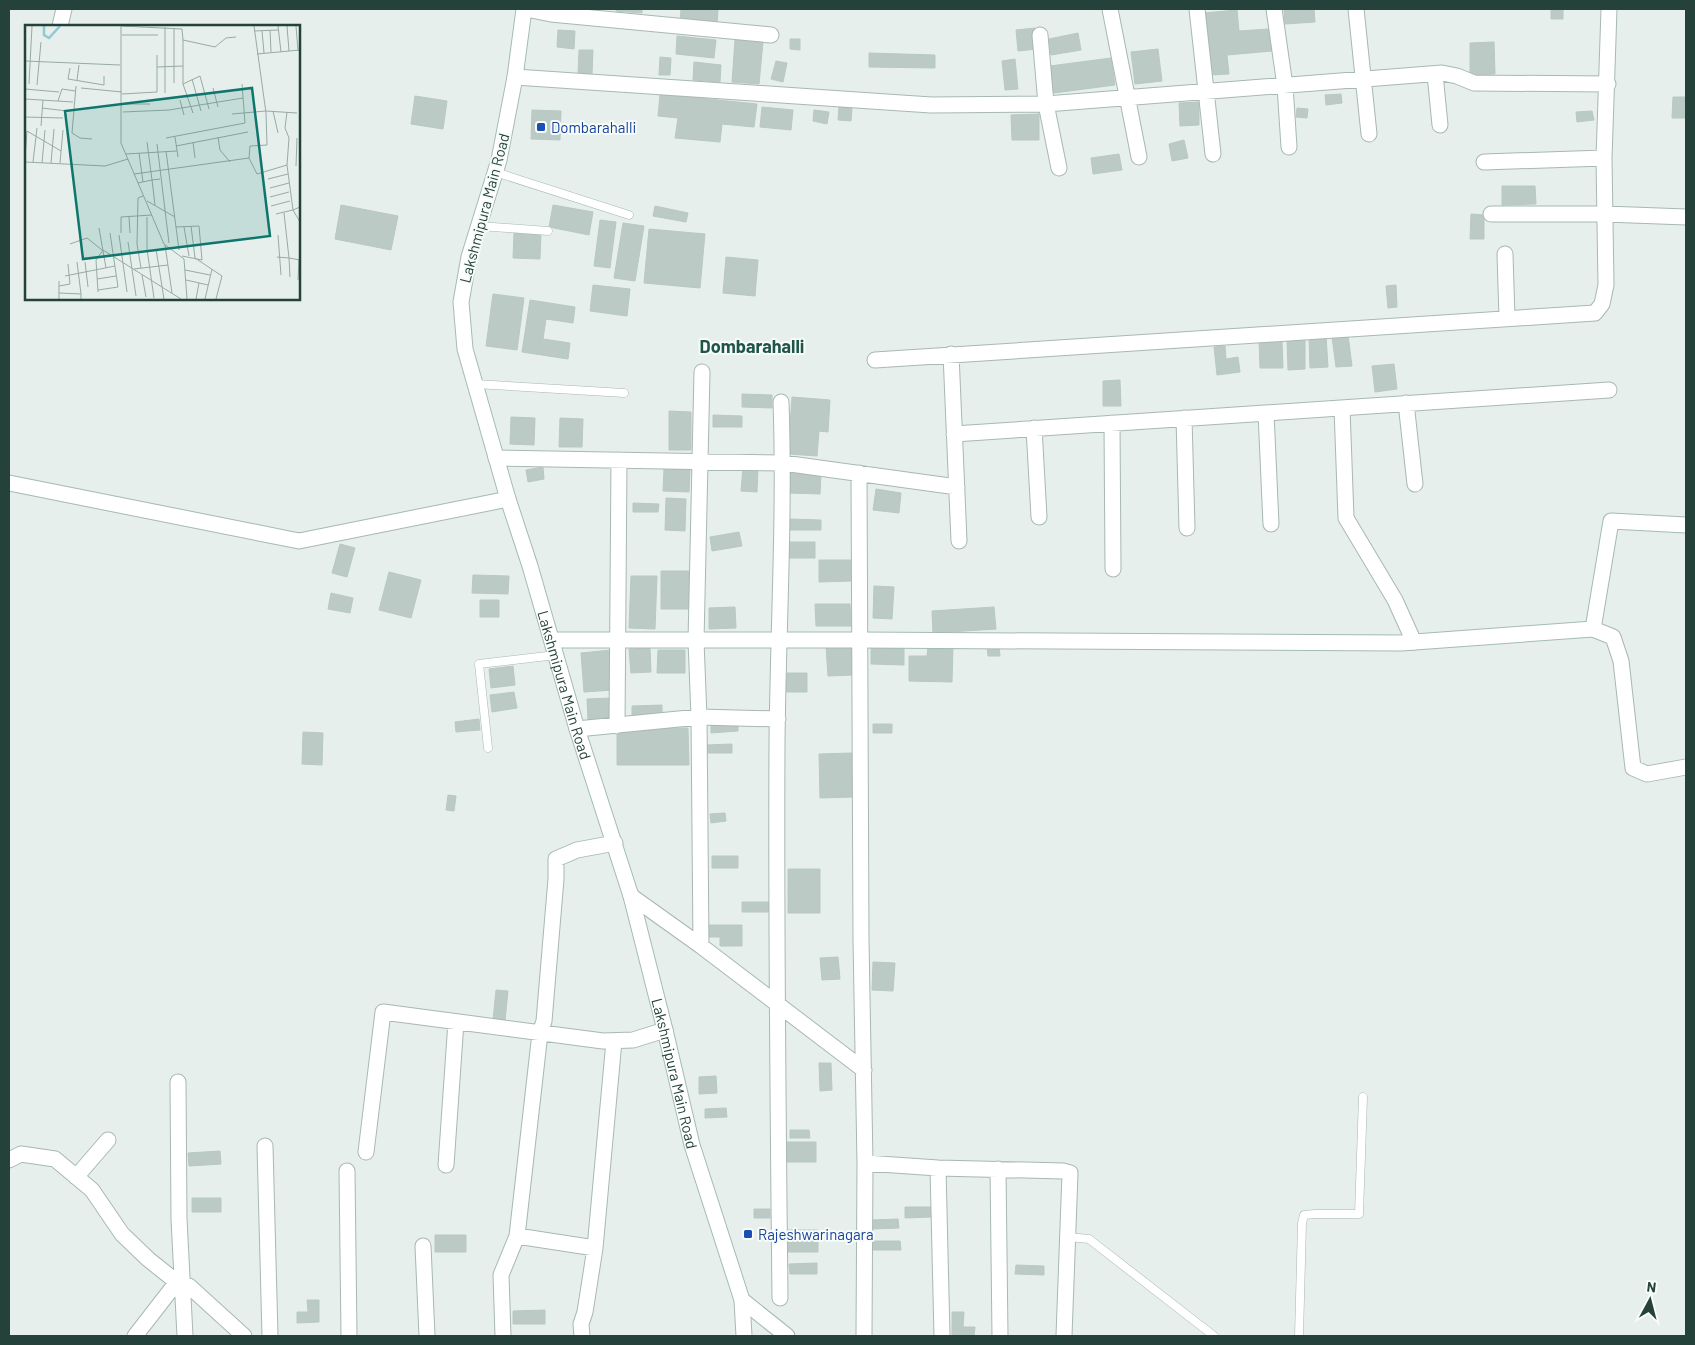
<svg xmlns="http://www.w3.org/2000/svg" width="1695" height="1345" font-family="Barlow,sans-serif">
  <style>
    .building { fill: #bbcac4; stroke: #b8c9c2 }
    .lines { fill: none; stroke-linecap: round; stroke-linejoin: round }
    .lane-casing { stroke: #a8b8b2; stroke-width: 9 }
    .street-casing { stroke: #a8b8b2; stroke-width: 17 }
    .secondary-casing { stroke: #a4bbb3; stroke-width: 17 }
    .lane { stroke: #fff; stroke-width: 8 }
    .street { stroke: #fff; stroke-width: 15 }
    .secondary { stroke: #fff; stroke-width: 15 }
    .transit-dot { fill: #1a4fb4; stroke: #f7fbf9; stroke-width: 2 }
    .labels { text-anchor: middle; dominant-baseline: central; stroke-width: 4; stroke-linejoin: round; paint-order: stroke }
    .transit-label { font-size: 15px; fill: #164399; stroke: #f7fbf9; text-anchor: start }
    .street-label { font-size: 15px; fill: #24423a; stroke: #f7fbf9 }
    .quarter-label { font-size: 18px; font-weight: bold; fill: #1f5548; stroke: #f7fbf9 }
    .inset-river { fill: none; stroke: #8ec9d4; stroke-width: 2.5 }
    .inset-road { fill: none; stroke: #98aaa4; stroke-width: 1 }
    .view { fill: #0f766e; fill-opacity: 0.15; stroke: #0f766e; stroke-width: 2.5 }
    .inset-edge { fill: none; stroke: #24423a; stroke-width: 2.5 }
  </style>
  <rect width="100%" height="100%" fill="#e6efeb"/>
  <!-- building -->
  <path class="building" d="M616 9H642V13L616 11Z
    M681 9H718L717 24 680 21Z
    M1284 9H1314L1315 22 1285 24Z
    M1551 9H1563V19H1551Z
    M1237 10 1239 31 1269 29 1272 51 1227 55 1229 74 1210 75 1204 13Z
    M1035 28 1037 49 1018 51 1016 30Z
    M558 30 575 31 574 49 557 47Z
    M1078 33 1081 50 1051 55 1049 39Z
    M677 36 716 40 714 58 676 54Z
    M790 39H800V50L790 49Z
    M735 40 763 42 759 84 732 82Z
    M1494 42 1495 74 1470 75V43Z
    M1158 49 1162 81 1135 84 1131 52Z
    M579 50H593L592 74H578Z
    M869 53 935 55V68L869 67Z
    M660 57 671 58 670 75H659Z
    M1111 58 1115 85 1054 93 1050 66Z
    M1015 59 1018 89 1005 90 1002 61Z
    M776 61 787 63 783 82 771 79Z
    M694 62 721 65 720 82 693 80Z
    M660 94 757 104 754 127 722 124 720 142 675 138 678 118 658 116Z
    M1341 94 1342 103 1326 105 1325 95Z
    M415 96 447 101 443 129 411 124Z
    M1673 97H1686V118H1672Z
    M1199 102V125L1180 126 1179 103Z
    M762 107 793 110 791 130 760 127Z
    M839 107 852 108 851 121 838 120Z
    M1297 108 1308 109 1307 118 1296 117Z
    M532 110 561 111 560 140 531 139Z
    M814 110 829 112 827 124 813 121Z
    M1592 111 1594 120 1577 122 1576 112Z
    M1039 114V140H1012L1011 115Z
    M1184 140 1188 158 1172 161 1169 144Z
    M1119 154 1122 170 1093 174 1091 158Z
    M1502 186H1535L1536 204 1502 205Z
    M341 205 398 216 391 250 335 239Z
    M553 205 593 212 589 235 549 227Z
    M655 206 688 213 686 222 653 216Z
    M1471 214 1484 215V239H1470Z
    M600 220 616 222 610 268 594 266Z
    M623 223 644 226 635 281 614 278Z
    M649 229 705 234 700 288 644 283Z
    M514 233 541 234 540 259 513 258Z
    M726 257 758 260 755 296 723 293Z
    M593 285 630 289 627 316 590 311Z
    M1396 285 1397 307 1388 308 1386 286Z
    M493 294 524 298 517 350 486 346Z
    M530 300 575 307 573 323 546 319 543 339 570 343 568 359 522 352Z
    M1348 335 1352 366 1336 367 1332 337Z
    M1326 336 1328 367 1310 368 1309 337Z
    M1305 338V369L1288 370 1287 339Z
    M1259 341H1282L1283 368H1260Z
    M1225 346 1226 359 1238 357 1240 372 1217 375 1214 347Z
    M1394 364 1397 389 1375 392 1372 366Z
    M1120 380 1121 406H1103V381Z
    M742 394 772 395V408L742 407Z
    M792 397 830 400 828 432 819 431 817 456 788 454Z
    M669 411 691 412V450H669Z
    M713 415 742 416V427H713Z
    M511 417 535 418 534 445 510 444Z
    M560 418 583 419 582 447H559Z
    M543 467 544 479 528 482 526 470Z
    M743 467 758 468 757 492 741 491Z
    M664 469 690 470 689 492 663 491Z
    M790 472 821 473 820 494 789 493Z
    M876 489 901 493 899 513 873 510Z
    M666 498 686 499 685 531 665 530Z
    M633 503 659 504 658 512H633Z
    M789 519 821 520V530H789Z
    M739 532 742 546 712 551 710 537Z
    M787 542H815V558H787Z
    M340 544 355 548 347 577 332 573Z
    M819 560H852L853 581 819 582Z
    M661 571H689V609H661Z
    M389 572 421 580 411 618 379 610Z
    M473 575 509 576 508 594 472 593Z
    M631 576H657L655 629 629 628Z
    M874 586 894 587 892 619 873 618Z
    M331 593 353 598 350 613 328 609Z
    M480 600H499V617H480Z
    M815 604H850L851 626H816Z
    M735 607 736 628 709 629V608Z
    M994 607 996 629 933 633 932 611Z
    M852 645 853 675 828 676 826 646Z
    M871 645 904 646V665L871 664Z
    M928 646H953L952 682 909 681V656H927Z
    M999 646 1000 656H988L987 647Z
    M650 648 651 672 631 673 629 649Z
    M611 650 614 690 584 692 581 653Z
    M658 650H685V673H657Z
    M513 666 515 685 491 688 489 669Z
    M787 673H807V692H786Z
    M514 692 517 708 492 712 490 695Z
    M612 698 613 718 588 720 587 699Z
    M662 705V716H632V706Z
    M479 719 480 730 456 732 455 722Z
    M738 722V731L711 733V723Z
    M873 724H892V733H873Z
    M617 728H688L689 765H617Z
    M303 732 323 733 322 765 302 764Z
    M732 744V753H708L707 745Z
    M852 753 854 797 820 798 819 754Z
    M448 795 456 796 454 811 446 810Z
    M725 813 726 821 711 823 710 814Z
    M712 856H738V868H712Z
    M788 869H820V913H788Z
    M742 902H771V912H742Z
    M709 925H742V946H720V937H709Z
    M838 957 840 979 822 980 820 958Z
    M873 962 895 963 893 991 872 990Z
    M496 990 508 991 505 1021 493 1020Z
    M819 1063H831L832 1090 820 1091Z
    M716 1076 717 1093 699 1094V1077Z
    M726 1108 727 1117 705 1118V1109Z
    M790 1130H809L810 1138H790Z
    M786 1142H816V1162H786Z
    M220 1151 221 1164 189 1166 188 1153Z
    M192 1198H221V1212H192Z
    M905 1207H931L932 1217 905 1218Z
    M754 1209H770V1218H754Z
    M898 1219 899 1228 872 1229V1220Z
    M788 1230H818V1252H788Z
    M435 1235H466V1252H435Z
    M872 1241H900L901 1250H872Z
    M817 1263V1274H790L789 1264Z
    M1016 1265 1044 1266V1275L1015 1274Z
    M307 1300H319V1322L297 1323V1312H308Z
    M545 1310V1324H513V1311Z
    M952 1312H964L963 1327H975L974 1336H952Z"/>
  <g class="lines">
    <defs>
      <path id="lane" d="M495 172 629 215
        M479 226 548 231
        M475 384 624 393
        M488 748 479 664 556 655
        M1068 1237 1089 1239 1214 1336
        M1299 1336 1302 1223 1304 1215 1315 1214H1359L1363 1097"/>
      <path id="street" d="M526 9 551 14 771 35
        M1110 9 1139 157
        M1197 9 1213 154
        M1274 9 1285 86 1289 147
        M1356 9 1369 134
        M60 26 64 9
        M1040 35 1046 104 1059 168
        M1435 74 1440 125
        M515 77 931 105 1046 104 1442 73 1457 76 1474 83 1608 84
        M1484 162 1604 158
        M1491 214H1605L1686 217
        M1505 254 1507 318
        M951 354 959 541
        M875 360 1595 313 1602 304 1606 285 1604 158 1609 9
        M702 372 696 641 699 717 778 719
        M1406 403 1415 484
        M1342 408 1346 518 1395 600 1414 642
        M1266 413 1271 524
        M1184 418 1187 528
        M1112 423 1113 569
        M1034 428 1039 517
        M954 434 1609 390
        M496 458 783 463 957 487
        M859 473 861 940 865 1163 864 1336
        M9 483 299 541 508 499
        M1593 629 1613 637 1621 661 1633 768 1647 774 1686 767
        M617 726 619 460
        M577 729 699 717 701 946
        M631 896 701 946 864 1070
        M178 1082 179 1219 185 1336
        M265 1146 270 1336
        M366 1152 383 1012 603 1041 633 1040 665 1030
        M9 1160 21 1154 55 1159 92 1190 122 1234 148 1259 183 1287
        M865 1163 938 1168 1063 1171 1070 1173 1064 1336
        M446 1165 456 1022
        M938 1168 942 1336
        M998 1169 1000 1336
        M347 1171 349 1336
        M76 1177 108 1140
        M517 1236 595 1248
        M423 1246 427 1336
        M780 1298C778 1113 776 929 777 744 778 630 785 516 781 402
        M742 1300 744 1336
        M135 1336 173 1287 189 1286 244 1336
        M503 1336 501 1275 517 1236 540 1033 544 1021 556 879V859L577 850 615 843
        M582 1336 581 1324 585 1312 595 1248 614 1041"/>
      <g id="secondary">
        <path id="s1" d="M524 9 515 77 499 160 469 257 461 302 465 349 508 499 530 566 577 729 631 896 665 1030 692 1145 742 1300 787 1336"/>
        <path d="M552 640H859L1401 643 1593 629 1611 521 1686 525"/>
      </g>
    </defs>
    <!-- lane casing -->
    <use href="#lane" class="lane-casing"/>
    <!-- street casing -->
    <use href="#street" class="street-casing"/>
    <!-- secondary casing -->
    <use href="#secondary" class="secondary-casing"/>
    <!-- lane -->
    <use href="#lane" class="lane"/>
    <!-- street -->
    <use href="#street" class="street"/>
    <!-- secondary -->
    <use href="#secondary" class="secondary"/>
  </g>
  <!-- markers -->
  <g class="transit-dot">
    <rect x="536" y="122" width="10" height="10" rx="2.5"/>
    <rect x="743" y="1229" width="10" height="10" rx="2.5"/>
  </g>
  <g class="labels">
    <!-- transit labels -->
    <g class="transit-label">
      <text x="551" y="127">Dombarahalli</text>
      <text x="758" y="1234">Rajeshwarinagara</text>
    </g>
    <!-- street labels -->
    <g class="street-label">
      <text transform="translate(484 208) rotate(-75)">Lakshmipura Main Road</text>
      <text stroke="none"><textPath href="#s1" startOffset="698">Lakshmipura Main Road</textPath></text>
      <text stroke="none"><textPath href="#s1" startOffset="1102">Lakshmipura Main Road</textPath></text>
    </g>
    <!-- quarter labels -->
    <g class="quarter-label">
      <text x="752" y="346">Dombarahalli</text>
    </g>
  </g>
  <!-- overview -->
  <g transform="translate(25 25)">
    <rect width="275" height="275" fill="#e6efeb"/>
    <path class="inset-river" d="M19 1V10L24 13 35 1"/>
    <path class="inset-road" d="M96 1V118L139 219 159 234 162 274M97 1 157 4 158 15 190 22 201 13 211 12M253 1 256 27M262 1 264 26M271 1 273 26M140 2V68M149 3V58M245 5 246 27M229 6 253 5M237 6 239 28M97 10H133M158 15V59L168 88M232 29 275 25M0 36 95 40M132 42 158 41M45 43 43 54 79 60V51M167 54 176 86M52 55 54 40M4 59 7 1M158 59 175 51 184 84M12 60 16 17M51 61 47 108 55 113 67 114M56 63 97 67M188 63 193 82M0 64 34 67M97 69 132 67V30M0 74 48 77M155 75 159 90M33 76 37 64 50 66M98 79H125M17 83 42 86M248 86 253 108M98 87 144 85 218 73M207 89 241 86 272 88M0 92 38 93M16 101 18 75M150 112 153 132M193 112 195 125 205 137M141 113 220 98 217 59M122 117 127 155 135 154M168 117 170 133M132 119 144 218M151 121 223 107M141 126 154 225M114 128 118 157M101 129 152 126M0 133 2 106 36 126M224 133 232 149 262 140M0 137 80 141 103 134M8 137 12 103M17 138 20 105M26 138 29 104M35 138 38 105M271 141 272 113M109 149 224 133 225 121 242 120 241 88 229 1M243 154 263 149M113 158 127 155 130 180M245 163 264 158M245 172 264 167M122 176 150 192M246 181 265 176M275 182 268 185 275 197M259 188 264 233 275 235M251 189 268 185 262 140 264 113 260 103 262 87M104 192 105 208M122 192V224L129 273M166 201 170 233 197 251 191 274M151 202 174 201 177 235 157 231M159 202 164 231M74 203 81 243M96 208V192L127 190M94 210 102 267M253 210 256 250M103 217 111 271M45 219 62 213 77 225M140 220 147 268M131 224 139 274M252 232 264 233 265 252M52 237 56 269M60 237 63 262M116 243 112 219 113 173 118 171M109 244 143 240M160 245 185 250M117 250 121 272M40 251 90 241M72 254 91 251M161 255 183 260M273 255 274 234M34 261 45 259 43 239M73 265 93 262 85 208M73 267 71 235 78 225 156 274M34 268 56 269V274M34 274V256M171 274 174 258M180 274 187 244"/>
    <path class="view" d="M227 63 245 211 58 234 40 86Z"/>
    <rect width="275" height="275" class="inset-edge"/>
  </g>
  <!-- border -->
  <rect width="1695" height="1345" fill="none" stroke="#24423a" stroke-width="20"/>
  <!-- north arrow -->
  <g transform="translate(1650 1300) rotate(7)" stroke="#f7fbf9" stroke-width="4" paint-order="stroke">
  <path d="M0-4L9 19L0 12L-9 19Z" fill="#24423a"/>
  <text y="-8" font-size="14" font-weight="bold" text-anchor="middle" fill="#24423a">N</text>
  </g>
</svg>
